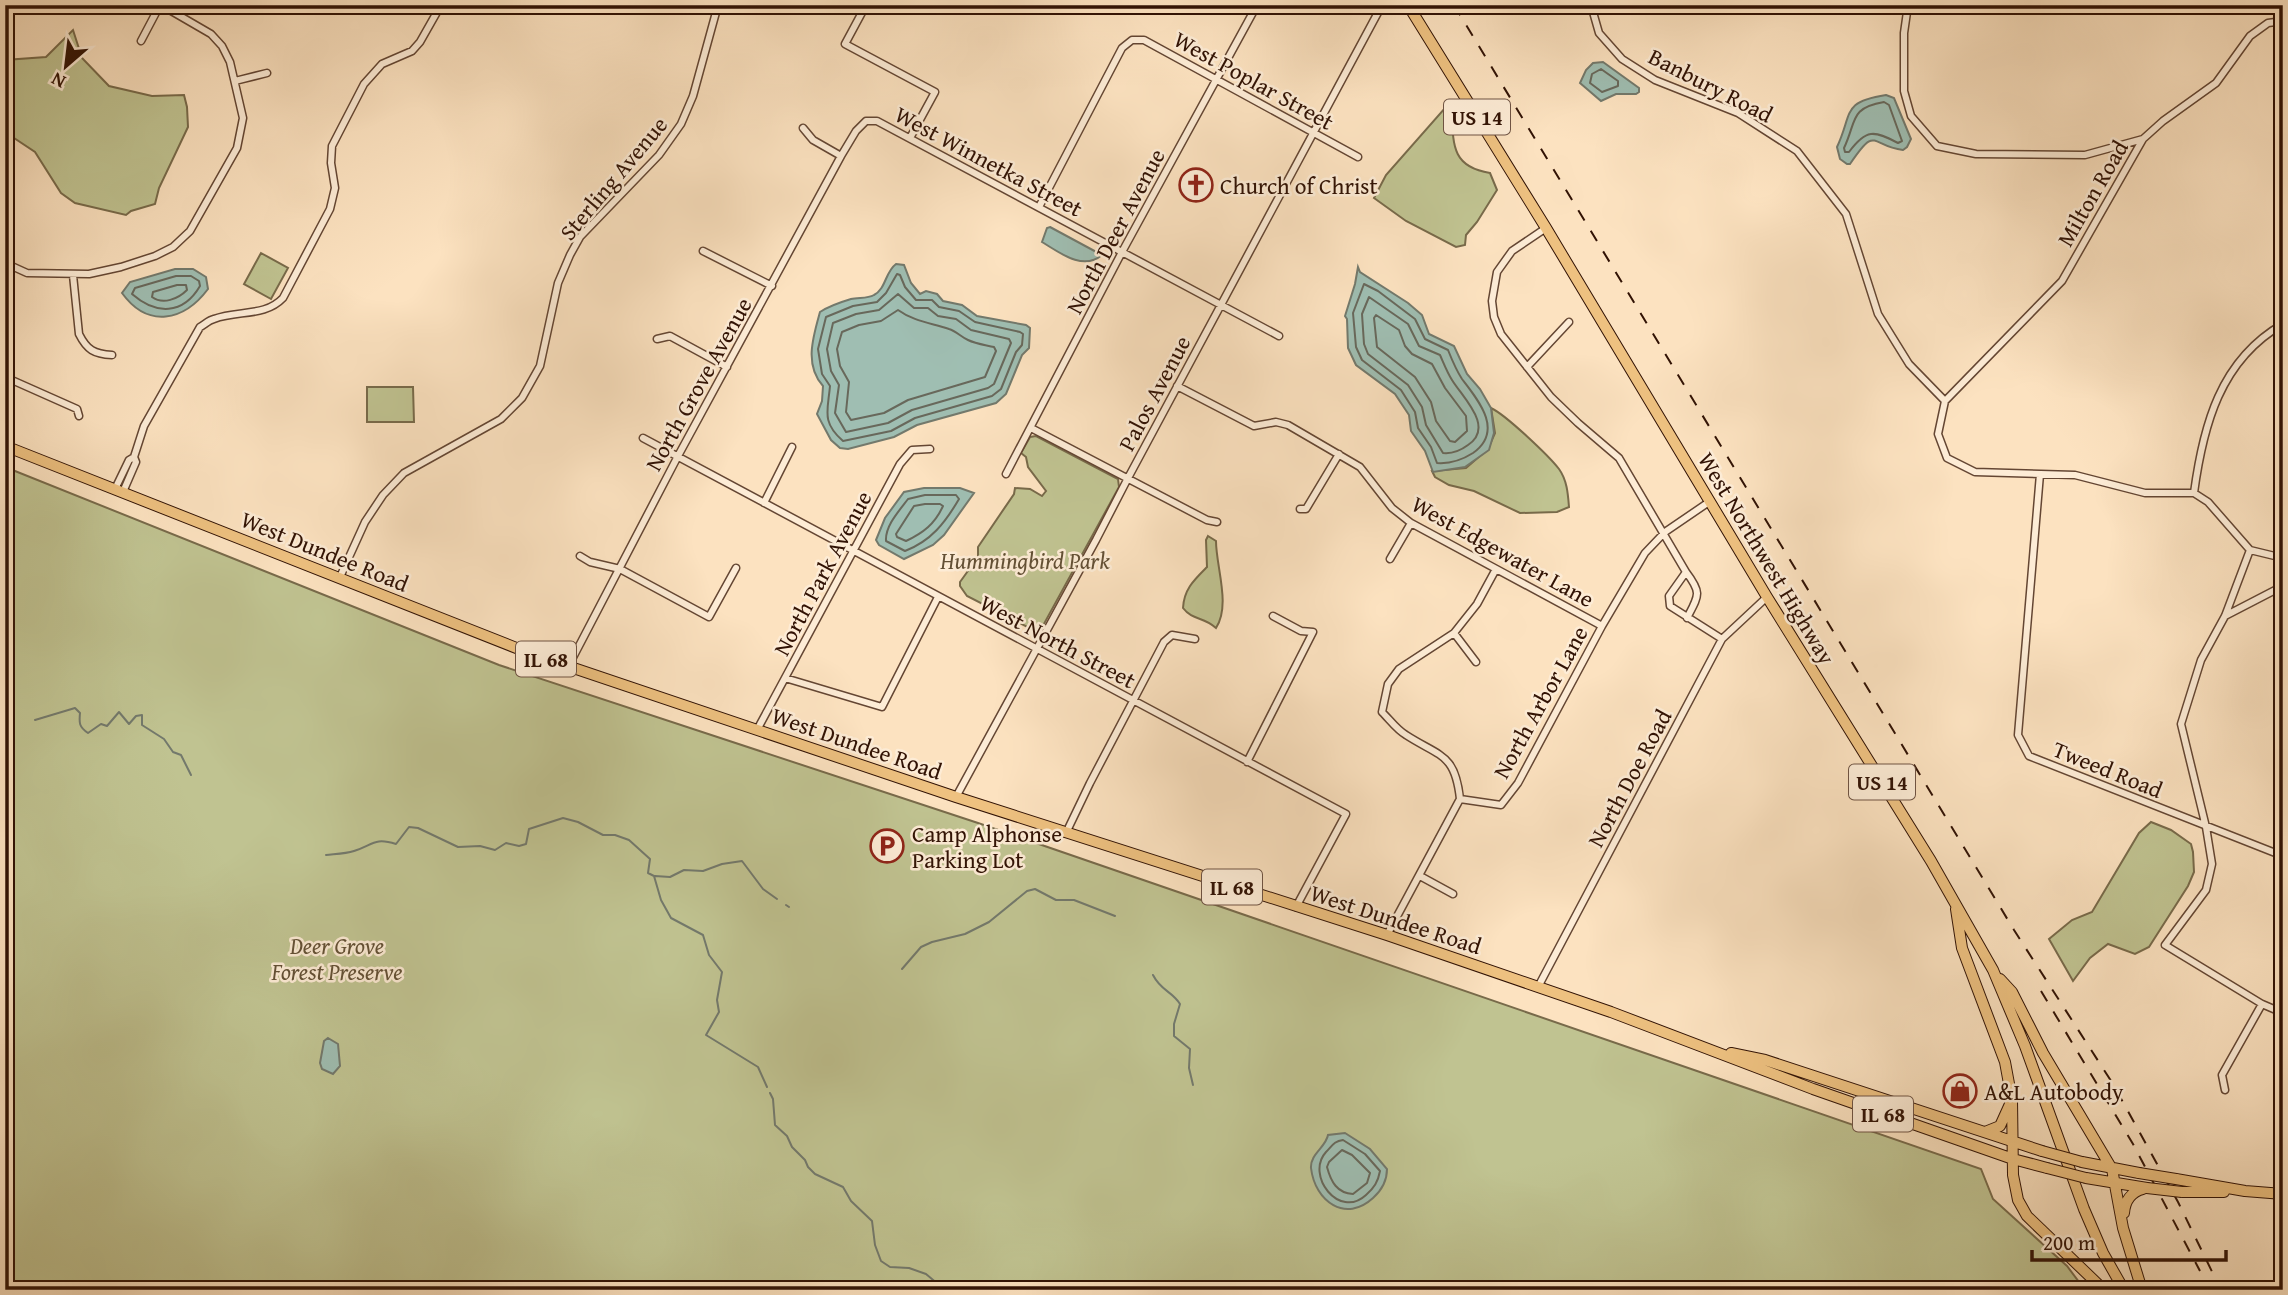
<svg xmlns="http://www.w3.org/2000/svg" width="2288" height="1295" font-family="'Gentium Book Plus',serif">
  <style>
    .green { fill: #c0c391; stroke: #786a4a; stroke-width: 2 }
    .water { fill: #9fbeb2; stroke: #73796c; stroke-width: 2 }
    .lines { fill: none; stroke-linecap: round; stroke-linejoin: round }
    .shore { stroke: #68685b; stroke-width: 2 }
    .stream { stroke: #73796c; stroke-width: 2 }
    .minor-casing { stroke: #644633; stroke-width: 9 }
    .primary-casing { stroke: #311204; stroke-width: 12 }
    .minor { stroke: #fdecd6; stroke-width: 6 }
    .primary { stroke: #eec180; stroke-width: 10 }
    .rail { stroke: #311204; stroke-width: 2; stroke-dasharray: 12 12; stroke-linecap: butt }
    .primary-bridge-casing { stroke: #311204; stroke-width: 12; stroke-linecap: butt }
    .primary-bridge { stroke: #eec180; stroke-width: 10 }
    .labels { text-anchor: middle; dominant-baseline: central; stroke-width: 5; stroke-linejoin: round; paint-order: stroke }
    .shield { fill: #fdecd6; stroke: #6e5343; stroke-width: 2 }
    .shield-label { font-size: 21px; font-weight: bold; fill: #311204 }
    .street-label { font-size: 23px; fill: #311204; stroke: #fdecd6 }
    .poi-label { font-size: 23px; fill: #311204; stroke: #fdecd6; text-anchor: start }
    .park-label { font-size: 23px; font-style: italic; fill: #635035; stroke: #fdecd6 }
  </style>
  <rect width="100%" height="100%" fill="#fce2c0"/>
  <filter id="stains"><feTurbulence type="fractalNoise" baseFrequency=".00286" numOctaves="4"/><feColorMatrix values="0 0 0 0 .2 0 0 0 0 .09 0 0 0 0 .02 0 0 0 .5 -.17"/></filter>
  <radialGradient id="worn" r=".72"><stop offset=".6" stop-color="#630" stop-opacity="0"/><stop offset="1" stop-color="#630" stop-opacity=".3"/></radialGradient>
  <!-- green -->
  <path class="green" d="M73 30 82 58 109 86 152 96 184 95 187 107 188 127 159 188 155 204 131 211 126 215 75 203 61 193 35 152 5 132V60L46 57Z
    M1445 108 1452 113C1453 145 1452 167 1490 173L1497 190 1477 222 1466 235 1465 245 1456 247 1406 221 1374 198 1386 175Z
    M261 253 288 268 271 299 244 284Z
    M367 387H413L414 422H367Z
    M1491 408C1506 415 1549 456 1559 469 1567 480 1568 494 1569 507L1557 512 1520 513 1474 491 1449 485 1435 477 1432 471 1466 468 1488 449 1495 433Z
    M1036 436 1118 479 1119 487 1039 633 967 596 960 586V582L978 557V547L1014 494 1015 488 1030 489 1042 496 1046 491 1028 467 1026 457 1021 453 1030 437Z
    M5 467 499 665 978 823 1981 1169 1993 1199 2067 1266 2085 1290H5Z
    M1208 536 1216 541C1216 567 1231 605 1216 628 1203 616 1193 621 1183 608 1184 589 1194 580 1207 567L1206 540Z
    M2151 822 2171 830 2191 844 2193 852 2194 872 2188 886 2149 947 2135 954 2108 944 2090 958 2073 981 2049 939 2072 920 2092 912 2139 833Z"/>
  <!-- water -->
  <path class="water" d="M1603 62 1639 88V92L1636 94H1616L1601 101 1580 83 1586 70 1593 63Z
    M1886 95 1894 98 1911 139 1907 147 1903 150C1870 146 1877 124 1850 164H1847L1840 159 1837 147C1853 113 1841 102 1886 95Z
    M1050 227 1102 255C1083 271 1060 253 1042 242L1047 228Z
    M896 264 904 265 911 283 920 294 926 291 937 294 943 301 962 305 977 316 1026 325 1030 328 1029 348 1022 355 1006 394 996 403 917 425 894 437 848 449 840 448 831 440 817 414 822 401 823 386C804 365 813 337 820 312 829 306 841 302 851 299 858 297 867 299 874 295 886 289 885 272 896 264Z
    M1358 267 1360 272 1408 303 1422 315 1429 334 1454 346 1467 374 1480 389 1491 408 1494 433 1489 450 1465 467 1433 472 1425 451 1411 431 1409 415 1395 394 1356 365 1348 348 1347 319 1345 316 1355 284Z
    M175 269H193L206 277 208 289C184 321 148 329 122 293L130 282Z
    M924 488H960L974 493 944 535 933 545 904 559 879 545 876 540 885 518 904 492Z
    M328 1038 338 1044 340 1066 333 1074 322 1069 320 1063 324 1041Z
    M1345 1133 1370 1149 1387 1169C1387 1181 1382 1190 1373 1198 1346 1223 1315 1202 1311 1168 1310 1154 1326 1147 1328 1135Z"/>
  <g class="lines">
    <!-- shore -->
    <path class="shore" d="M1601 69 1618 81V86L1602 92 1590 83 1592 74Z
      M1884 102 1889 105 1902 141 1898 143C1874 130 1866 129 1849 152H1845L1844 148C1857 121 1849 108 1884 102Z
      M897 274 900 275 905 287 916 300H932L939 307 959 311 975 322 1020 332 1023 334 1022 345 1016 352 1001 389 992 396 915 418 891 431 843 441C821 422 828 410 830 386L822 374 818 349 826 317 853 306 877 302 886 293Z
      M176 276H191L199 281 200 286C183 315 156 315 132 294L135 288Z
      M1364 284 1378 291 1415 319 1425 339 1448 350C1452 360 1456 370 1462 379 1479 401 1504 431 1473 453 1462 460 1450 464 1437 463L1431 447 1418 428 1415 412 1401 390 1362 360 1356 347 1353 313Z
      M177 285H186L187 290C178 299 163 305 152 297L153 292Z
      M898 294 914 308H928L938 316 956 319 971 330 1009 339 1011 343 994 384 988 388 912 410 888 423 846 432 835 413 839 385 831 371 827 349 833 323 856 314 879 310Z
      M1369 297 1408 324 1419 346 1440 355C1444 364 1447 372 1452 380 1463 398 1495 427 1468 445 1460 451 1453 454 1443 453L1426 425 1422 407 1408 385 1368 354 1364 344 1362 314Z
      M898 310C913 321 931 323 949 329 956 331 961 337 968 340 976 344 986 345 994 347L996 351 985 377 908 400 884 413 851 420 846 412 849 382 840 366 837 349 842 332 859 325 881 321Z
      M1376 315 1399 330 1405 346 1412 354 1432 364 1445 388 1466 416 1467 431 1455 442 1450 441 1436 421 1431 402 1415 377 1377 347 1374 318Z
      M925 495H956L959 499C945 523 931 541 905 551L886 541C885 526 899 511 908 499Z
      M925 504H940L943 506C935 524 923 533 906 541L897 537 896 534 914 506Z
      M1343 1140 1365 1154 1380 1171C1378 1182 1374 1188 1366 1195 1339 1220 1305 1175 1326 1152 1332 1146 1334 1141 1343 1140Z
      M1342 1150 1352 1155 1370 1173 1367 1183 1353 1194C1337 1193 1331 1182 1327 1167L1329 1162Z"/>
    <!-- stream -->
    <path class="stream" d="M35 720 75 708 80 713C79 723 79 727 88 733L101 724 107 726 119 712 129 724 136 716 142 715V725L164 739 173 752 181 755 191 775
      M326 855C334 854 345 854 354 851 373 845 374 837 396 844L409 827 418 828 458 847 480 846 495 850 506 843 519 846 526 844 529 829 563 818 578 822 603 835H615L629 840 650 859 648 873 654 876 661 900 671 918 703 935 709 955 722 972 717 1000 719 1012 706 1035 758 1067 767 1087
      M655 876 670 877 684 870 703 871 722 864 742 861 763 889 777 899
      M786 905 789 907
      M902 969 921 947 932 942 965 934 989 922 1027 891 1035 889 1056 900H1074L1115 916
      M1153 975C1161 991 1172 991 1180 1004L1174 1024V1036L1190 1049 1189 1068 1193 1085
      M770 1093 773 1099 775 1125 787 1136 792 1147 805 1160 808 1167 815 1174 843 1187 851 1201 872 1221 875 1245 881 1261 890 1267 909 1268 926 1274 945 1290
      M5 1272 7 1282 17 1285 22 1290"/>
    <defs>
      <path id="minor" d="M866 5 845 44 935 92 910 138
        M1591 5 1599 33 1622 59 1655 80 1738 113 1797 151 1846 214 1878 314 1909 364 1945 401 1938 434 1947 458 1975 472 2075 475 2145 493H2194L2208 502 2250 550 2283 558
        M1908 5 1904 33V91L1911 116 1937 146 1976 154 2085 155 2143 139
        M5 15 23 5
        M141 41 160 5
        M235 81 267 73
        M803 128 813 140 841 156
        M1039 207 1122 48 1132 40H1144L1358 157
        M1546 228 1512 251 1497 272 1492 301 1494 317 1501 334 1551 397 1578 423 1619 458 1686 572 1669 596 1670 606 1722 639
        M703 251 772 286
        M5 263 27 273 89 274 121 267 155 256 173 247 190 231 237 148 243 118 230 62 222 46 211 34 161 5
        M73 275 79 334C87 350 94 354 112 355
        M657 339 670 336 727 367
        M1527 367 1569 322
        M5 377 77 409 79 416
        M1177 386 1254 426 1276 422 1288 425 1360 467 1392 508 1411 523 1602 626
        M1945 401 2062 281 2143 139 2163 121 2216 83 2250 36 2268 23 2283 21
        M1031 428 1207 520 1217 522
        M643 438 1346 814 1296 907
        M1006 474 1122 252 1257 5
        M2040 474 2018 735 2029 756 2283 856
        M115 489 129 460 134 457
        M123 492 136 462 134 457 144 426 200 327C204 325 209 320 214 319 238 310 265 317 283 298L330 209 335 188 331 163 332 146 364 84 382 64 412 51 420 42 441 5
        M2194 493C2203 426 2220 360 2283 324
        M764 503 792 447
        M1300 509H1306L1339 454
        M2250 550 2225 616 2201 660 2181 724 2206 827 2212 864 2206 890 2165 945 2262 1004 2283 1013
        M580 556 590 562 620 569 709 617 736 568
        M1390 559 1411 523
        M1686 572C1702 593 1699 595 1687 618
        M340 577 365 522 383 495 404 473 501 419 522 398 540 366 558 283 570 255 580 237 659 155 681 124 693 96 718 5
        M2225 616 2283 586
        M1454 633 1476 662
        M568 667 678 456 841 156 856 131 866 121H877L1279 336
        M785 678 882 707 938 597
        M757 730 900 464 912 450 930 449
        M1247 762 1313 632 1301 631 1273 616
        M956 797 1096 540 1128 478 1382 5
        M1460 799C1455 753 1440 757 1406 735 1397 730 1390 720 1382 712L1388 684 1399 669 1454 633 1477 604 1496 569
        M1066 833 1090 783 1164 642 1172 635 1195 639
        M1420 876 1453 894
        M1387 935 1460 799 1501 805 1518 783 1602 626 1645 553 1665 532 1709 502
        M1538 987 1722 639 1767 597
        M2225 1090 2222 1075 2262 1004"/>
      <path id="primary" d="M1408 5 1546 228 1767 597 1931 861 1993 970 2025 1046 2084 1209 2103 1253 2124 1290
        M5 446 529 653 956 797 1387 935 1611 1012 1813 1089 2013 1159 2047 1168
        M1956 909 1962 948 2005 1062 2012 1100 2013 1175 2018 1200 2027 1216 2104 1290
        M2000 979 2012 992 2043 1053 2112 1169 2123 1228 2142 1290
        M1731 1053 1765 1060 2042 1151
        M1985 1132 2000 1126 2010 1104
        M2082 1162 2139 1173
        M2086 1178 2147 1188
        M2176 1179 2245 1191 2283 1194
        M2182 1192H2224
        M2124 1213C2125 1201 2131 1192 2143 1189"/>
    </defs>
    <!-- minor casing -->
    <use href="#minor" class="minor-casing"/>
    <!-- primary casing -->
    <use href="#primary" class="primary-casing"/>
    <!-- minor -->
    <use href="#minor" class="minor"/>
    <!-- primary -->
    <use href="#primary" class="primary"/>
    <!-- rail -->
    <path class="rail" d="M1454 5 2014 930 2113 1084 2178 1202 2221 1290
      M2041 991 2133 1144 2200 1271"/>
    <defs>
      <path id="primary-bridge" d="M2042 1151 2082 1162
        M2047 1168 2086 1178
        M2139 1173 2176 1179
        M2147 1188 2182 1192"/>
    </defs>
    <!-- primary-bridge casing -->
    <use href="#primary-bridge" class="primary-bridge-casing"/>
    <!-- primary-bridge -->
    <use href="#primary-bridge" class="primary-bridge"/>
  </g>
  <!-- icons -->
  <defs>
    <symbol id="church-ring" viewBox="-11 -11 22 22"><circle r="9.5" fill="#fdecd6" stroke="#8f2418" stroke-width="1.5"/><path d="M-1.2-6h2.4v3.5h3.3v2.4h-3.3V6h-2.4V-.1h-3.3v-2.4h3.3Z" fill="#8f2418"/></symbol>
    <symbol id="parking-ring" viewBox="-11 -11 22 22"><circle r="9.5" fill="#fdecd6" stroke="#8f2418" stroke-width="1.5"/><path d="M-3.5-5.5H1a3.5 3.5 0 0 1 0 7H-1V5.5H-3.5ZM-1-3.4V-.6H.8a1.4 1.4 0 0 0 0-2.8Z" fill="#8f2418"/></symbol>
    <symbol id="shop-ring" viewBox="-11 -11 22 22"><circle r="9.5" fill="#fdecd6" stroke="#8f2418" stroke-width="1.5"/><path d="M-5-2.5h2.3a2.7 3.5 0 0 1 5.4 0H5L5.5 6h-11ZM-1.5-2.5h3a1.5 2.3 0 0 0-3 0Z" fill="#8f2418"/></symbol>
  </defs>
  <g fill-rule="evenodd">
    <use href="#church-ring" x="1177" y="166" width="38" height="38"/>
    <use href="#parking-ring" x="868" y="827" width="38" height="38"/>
    <use href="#shop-ring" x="1941" y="1072" width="38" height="38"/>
  </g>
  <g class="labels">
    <!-- shield labels -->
    <g class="shield">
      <rect x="1444" y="99.5" width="66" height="35" rx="5"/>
      <rect x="516" y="641.5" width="60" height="35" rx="5"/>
      <rect x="1849" y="764.5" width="66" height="35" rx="5"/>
      <rect x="1202" y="869.5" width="60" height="35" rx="5"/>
      <rect x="1853" y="1096.5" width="60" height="35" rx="5"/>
    </g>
    <g class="shield-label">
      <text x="1477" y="117">US 14</text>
      <text x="546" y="659">IL 68</text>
      <text x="1882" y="782">US 14</text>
      <text x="1232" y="887">IL 68</text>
      <text x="1883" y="1114">IL 68</text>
    </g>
    <!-- street labels -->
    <g class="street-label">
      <text transform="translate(1254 80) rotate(29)">West Poplar Street</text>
      <text transform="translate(1711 85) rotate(27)">Banbury Road</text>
      <text transform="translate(989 161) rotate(28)">West Winnetka Street</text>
      <text transform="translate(613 178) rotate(-50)">Sterling Avenue</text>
      <text transform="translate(2092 193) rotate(-60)">Milton Road</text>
      <text transform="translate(1115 231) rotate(-62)">North Deer Avenue</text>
      <text transform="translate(698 384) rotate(-61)">North Grove Avenue</text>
      <text transform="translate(1154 393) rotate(-62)">Palos Avenue</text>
      <text transform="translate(325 551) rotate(22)">West Dundee Road</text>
      <text transform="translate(1503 551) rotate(29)">West Edgewater Lane</text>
      <text transform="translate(1767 558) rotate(59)">West Northwest Highway</text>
      <text transform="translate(822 573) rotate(-62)">North Park Avenue</text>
      <text transform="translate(1058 641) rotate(28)">West North Street</text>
      <text transform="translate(1540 702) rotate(-61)">North Arbor Lane</text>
      <text transform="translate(857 743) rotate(19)">West Dundee Road</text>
      <text transform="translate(2108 769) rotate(22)">Tweed Road</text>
      <text transform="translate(1629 778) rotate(-62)">North Doe Road</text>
      <text transform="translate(1396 919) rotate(18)">West Dundee Road</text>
    </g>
    <!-- poi labels -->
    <g class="poi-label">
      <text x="1220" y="185">Church of Christ</text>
      <text x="912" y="833">Camp Alphonse<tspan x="912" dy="26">Parking Lot</tspan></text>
      <text x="1984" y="1091">A&amp;L Autobody</text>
    </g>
    <!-- park labels -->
    <g class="park-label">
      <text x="1025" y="560">Hummingbird Park</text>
      <text x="337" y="945">Deer Grove<tspan x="337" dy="26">Forest Preserve</tspan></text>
    </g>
  </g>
  <!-- margin -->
  <rect width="2288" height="1295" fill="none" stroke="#fce2c0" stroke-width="28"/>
  <rect x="7" y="7" width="2274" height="1281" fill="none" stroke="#311204" stroke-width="3.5"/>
  <rect x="14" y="14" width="2260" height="1267" fill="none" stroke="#311204" stroke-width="2"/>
  <!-- north arrow -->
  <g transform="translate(66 66) rotate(208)" stroke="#fdecd6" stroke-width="5" paint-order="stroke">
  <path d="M0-5L12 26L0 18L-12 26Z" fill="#311204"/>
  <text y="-10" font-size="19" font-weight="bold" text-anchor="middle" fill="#311204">N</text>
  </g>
  <!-- scale -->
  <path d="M2032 1250v10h194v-10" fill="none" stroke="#311204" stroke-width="3.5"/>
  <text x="2043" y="1250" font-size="21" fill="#311204" stroke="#fdecd6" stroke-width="5" paint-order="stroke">200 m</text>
  <rect width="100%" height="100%" filter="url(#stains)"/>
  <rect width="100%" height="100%" fill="url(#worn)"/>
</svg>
